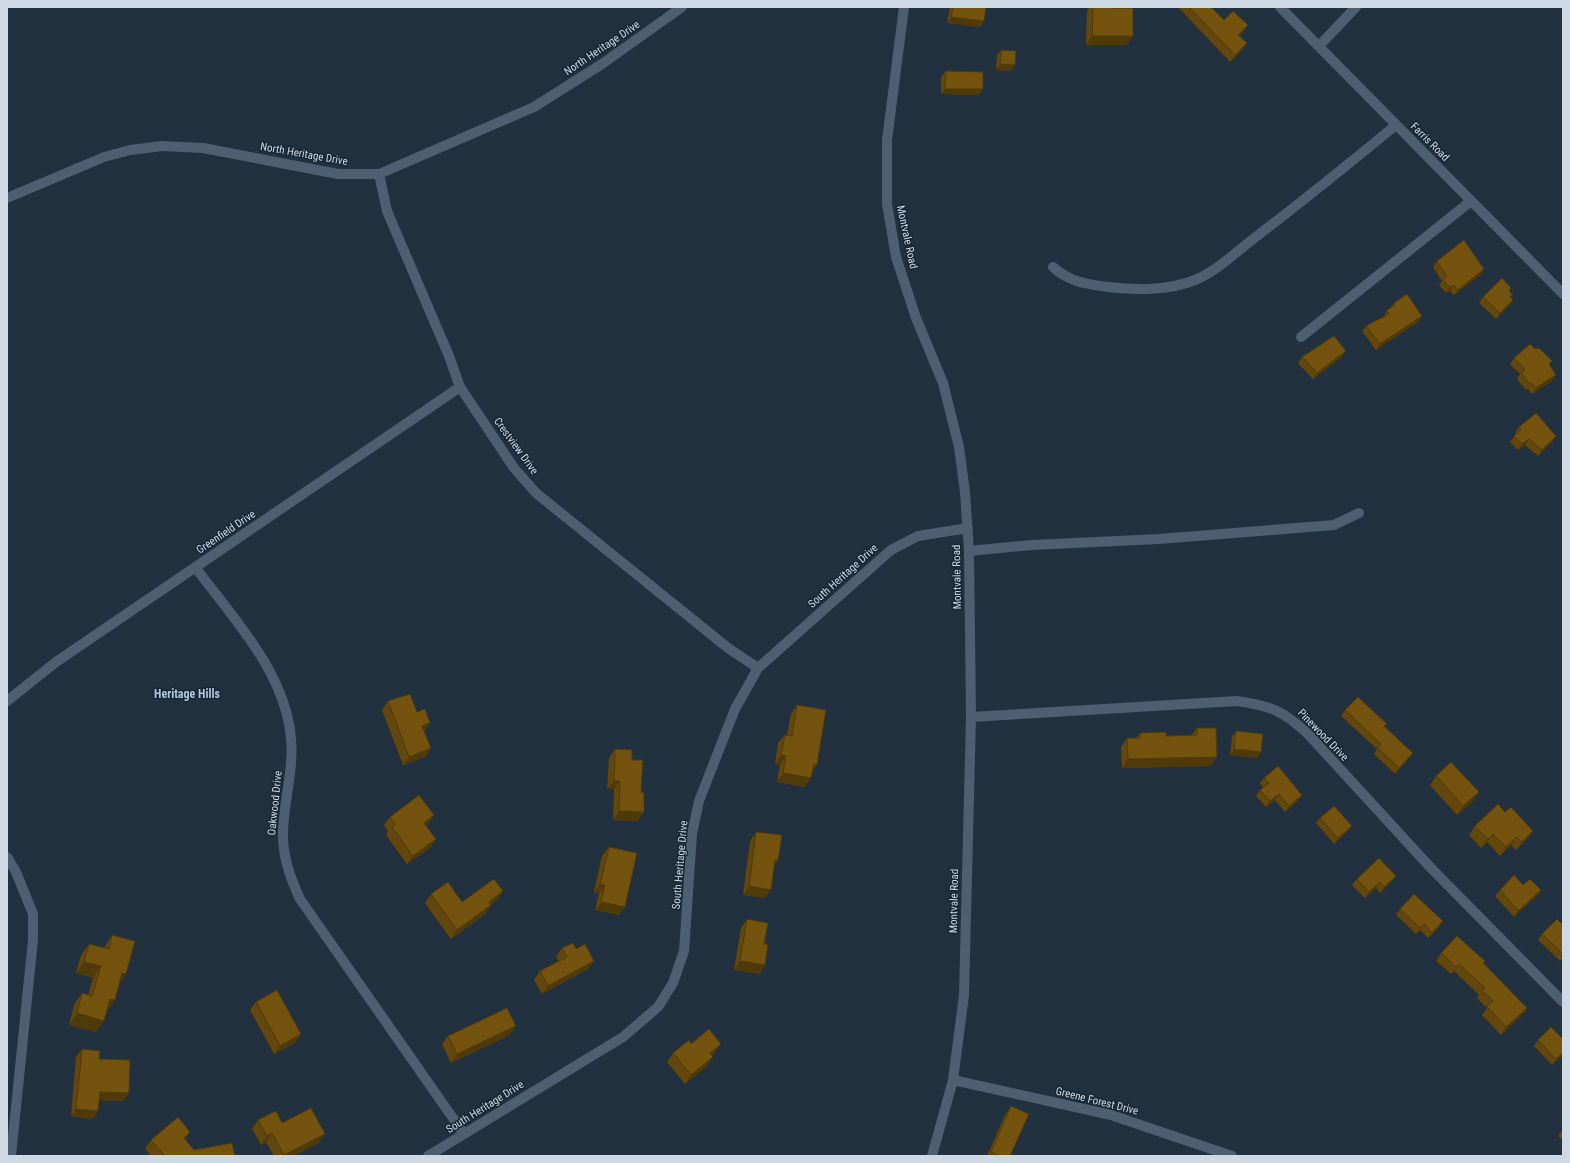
<svg xmlns="http://www.w3.org/2000/svg" width="1570" height="1163" font-family="'Roboto Condensed',sans-serif">
  <style>
    .lines { fill: none; stroke-linecap: round; stroke-linejoin: round }
    .minor { stroke: #4d5f70; stroke-width: 10 }
    .secondary { stroke: #4d5f70; stroke-width: 10 }
    .wall { fill: #63470c }
    .shaded-wall { fill: #503a0a }
    .building { fill: #73530e; stroke: #503a0a }
    .labels { text-anchor: middle; dominant-baseline: central; stroke-width: 3; stroke-linejoin: round; paint-order: stroke }
    .street-label { font-size: 11px; fill: #cfd9e3; stroke: #172736 }
    .neighbourhood-label { font-size: 12px; font-weight: bold; fill: #b2c6da; stroke: #172736 }
  </style>
  <rect width="100%" height="100%" fill="#213140"/>
  <g class="lines">
    <!-- minor -->
    <path class="minor" d="M1280 7 1563 294
      M1319 46 1356 7
      M379 174 387 211 449 356 460 387 514 468 536 493 728 648 758 668
      M7 198 104 157 130 150 162 146 203 148 338 174H379L534 107 602 64 682 7
      M1053 267C1069 282 1087 284 1108 287 1137 290 1168 291 1195 280 1217 271 1237 251 1257 236 1304 200 1350 163 1396 125
      M1301 337 1471 201
      M969 551 1032 545 1159 539 1334 525 1359 513
      M195 567C233 618 286 673 291 739 294 774 282 805 283 839 284 861 291 879 300 899L464 1134
      M7 701 56 662 460 387
      M971 717 1237 701C1271 706 1282 710 1308 734L1430 867 1563 1002
      M7 857 16 872 33 914V940L11 1156
      M953 1080 1111 1115 1232 1156
      M428 1156 623 1037 658 1007 673 983 684 951 692 834 699 801 735 709 758 668 891 550 918 536 968 528"/>
    <!-- secondary -->
    <path class="secondary" d="M904 7 887 140V204L896 257 916 318 943 383 959 447 965 492 969 551 971 717 964 995 953 1080 932 1156"/>
  </g>
  <!-- wall -->
  <path class="wall" d="M950 7H986L984 21 980 27 947 23Z
    M1090 7H1112L1127 45H1086L1087 11Z
    M1178 7H1211L1224 20 1248 25 1243 32 1240 36 1247 43 1242 50 1230 62Z
    M1001 50 1015 65 1011 71 996 70 997 55Z
    M946 71 983 89 979 95 941 94V77Z
    M1437 261 1484 269 1480 275 1454 295 1450 291 1446 293 1439 285 1442 281 1433 267Z
    M1509 291 1511 298 1513 300 1509 306 1496 319 1479 303 1483 297Z
    M1394 303 1422 316 1418 322 1376 350 1362 331 1366 326 1384 316 1387 310 1390 308Z
    M1302 357H1342L1313 379 1298 363Z
    M1514 358 1549 364 1552 381 1532 394 1528 389 1526 390 1517 379 1520 374 1510 364Z
    M1519 427 1556 436 1552 442 1538 456 1525 445 1518 450 1510 442 1516 435 1515 433Z
    M388 701 417 712 430 723 424 731 431 748 425 757 403 765 382 710Z
    M797 705 817 765 813 770 805 787 777 782 780 765 775 764 778 743 785 735H787L791 714Z
    M1345 710 1385 727 1409 758 1395 774 1374 754 1377 749 1341 716Z
    M1197 728 1211 766 1122 768 1121 747 1127 738H1136L1140 733 1166 736 1192 735Z
    M1236 731 1261 752 1257 758 1230 755 1232 737Z
    M615 749 632 760 641 792 638 821 613 820 614 789H607L609 758Z
    M1436 776 1479 792 1473 801 1457 815 1430 785Z
    M1264 778 1302 795 1298 801 1285 812 1275 800 1266 807 1256 796 1260 790 1263 788 1260 783Z
    M1505 812 1533 831 1527 839 1516 850 1511 845 1500 856 1487 842 1481 848 1469 835 1475 826Z
    M434 815 428 824 426 826 436 839 430 848 407 864 386 835 388 832 384 825 390 817Z
    M1320 818 1348 831 1334 844 1316 823Z
    M756 832 778 860 774 866 765 898 743 895 750 841Z
    M609 847 619 915 595 910 599 894 594 892 602 856Z
    M1396 876 1392 881 1380 893 1376 888 1365 898 1352 885 1357 879Z
    M1523 885 1541 890 1537 896 1514 917 1495 896 1500 890Z
    M503 891 497 900 491 905 485 914 451 939 425 903 431 894 462 902Z
    M1400 909 1443 921 1439 927 1428 938 1420 930 1416 934 1396 915Z
    M747 919 764 944 765 965 759 974 734 970 741 928Z
    M1563 925V958L1560 961 1538 940 1542 934Z
    M112 935 120 983 107 1011H106L96 1032 69 1025 74 1005 82 993 88 995 93 978 76 973 81 955 89 944 104 948Z
    M562 948 588 969 542 994 534 980 540 971 559 962 556 957Z
    M1441 953 1484 963 1527 1008 1521 1016 1501 1035 1482 1015 1487 1008 1477 998 1479 995 1454 971 1451 974 1436 961Z
    M256 1002 301 1034 295 1043 274 1054 250 1010Z
    M510 1035 451 1063 442 1044 448 1036Z
    M1563 1039V1055L1552 1065 1534 1046 1538 1040Z
    M691 1044H721L715 1052 712 1055 707 1066 685 1084 667 1062 673 1053Z
    M82 1049 99 1059 129 1093 123 1101 99 1100 98 1111 93 1119 71 1116 76 1057Z
    M1011 1106 1010 1156H987L1005 1115Z
    M258 1120 282 1123 319 1143 293 1156H274L266 1142 261 1145 252 1129Z
    M1563 1129V1140L1558 1136Z
    M190 1132 185 1139 194 1150 235 1156H151L145 1149 151 1140Z"/>
  <!-- shaded-wall -->
  <path class="shaded-wall" d="M951 17 984 21 980 27 947 23Z
    M1248 25 1243 32 1234 42 1238 35Z
    M1092 36H1133L1127 45H1086Z
    M1247 43 1242 50 1230 62 1235 55Z
    M1000 64 1015 65 1011 71 996 70Z
    M945 89H983L979 95 941 94Z
    M1484 269 1480 275 1454 295 1458 290Z
    M1454 285 1450 291 1446 293 1450 287Z
    M1513 300 1509 306 1496 319 1500 313Z
    M1422 316 1418 322 1376 350 1380 344Z
    M1346 351 1342 357 1313 379 1317 373Z
    M1556 375 1552 381 1532 394 1536 388Z
    M1556 436 1552 442 1538 456 1542 450Z
    M1529 439 1525 445 1518 450 1522 444Z
    M430 723 424 732 422 726Z
    M431 748 425 757 403 765 409 757Z
    M1234 749 1261 752 1257 758 1230 755Z
    M1413 753 1409 758 1395 774 1399 768Z
    M781 755 786 756 780 765 775 764Z
    M1217 757 1211 766 1122 768 1128 759Z
    M814 764 817 765 811 773Z
    M783 773 811 778 805 787 777 782Z
    M614 781H620L614 789H607Z
    M1479 792 1473 801 1457 815 1463 806Z
    M1279 794 1275 800 1266 807 1270 801Z
    M1302 795 1298 801 1285 812 1289 806Z
    M619 811 644 812 638 821 613 820Z
    M434 815 428 824 418 831 424 823Z
    M1352 826 1348 831 1334 844 1338 838Z
    M1533 831 1527 839 1516 850 1522 842Z
    M1493 834 1487 842 1481 848 1488 839Z
    M1517 837 1511 845 1500 856 1506 847Z
    M436 839 430 848 407 864 413 856Z
    M775 860H778L772 869Z
    M1396 876 1392 881 1380 893 1384 887Z
    M1380 882 1376 888 1365 898 1369 892Z
    M600 884 605 885 599 894 594 892Z
    M749 886 771 890 765 898 743 895Z
    M1541 890 1537 896 1514 917 1518 911Z
    M503 891 497 900 483 910 489 902Z
    M601 902 625 907 619 915 595 910Z
    M491 905 485 914 451 939 457 930Z
    M1443 921 1439 927 1428 938 1432 933Z
    M594 961 588 969 542 994 548 986Z
    M740 961 765 965 759 974 734 970Z
    M84 962 101 966 93 978 76 973Z
    M122 973 126 974 118 986Z
    M110 999 115 1000 107 1011 102 1010Z
    M1527 1008 1521 1016 1501 1035 1506 1027Z
    M77 1013 104 1021 96 1032 69 1025Z
    M516 1026 510 1035 451 1063 457 1054Z
    M301 1034 295 1043 274 1054 280 1046Z
    M721 1044 715 1052 704 1061 710 1053Z
    M1563 1053V1055L1552 1065 1556 1059Z
    M713 1057 707 1066 685 1084 691 1075Z
    M100 1092 129 1093 123 1101 95 1100Z
    M76 1109 98 1111 93 1119 71 1116Z
    M190 1132 184 1141V1138Z
    M272 1133 266 1142 261 1145 267 1136Z
    M325 1134 319 1143 293 1156H283Z"/>
  <!-- building -->
  <path class="building" d="M953 7H986L984 21 951 17Z
    M1093 7H1112V8H1133V36H1092Z
    M1189 7H1211L1224 20 1233 11 1248 25 1238 35 1247 43 1235 55Z
    M1001 50 1016 51 1015 65 1000 64Z
    M946 71 983 72V89H945Z
    M1464 240 1484 269 1458 290 1454 285 1450 287 1443 280 1447 276 1437 261Z
    M1502 278 1511 288 1509 291 1513 295 1510 296 1513 300 1500 313 1483 297Z
    M1407 294 1422 316 1380 344 1366 326 1389 314 1387 310 1395 305 1394 303Z
    M1334 336 1346 351 1317 373 1302 357Z
    M1530 344 1535 349 1539 348 1552 361 1549 364 1556 375 1536 388 1532 383 1530 384 1521 373 1525 370 1514 358Z
    M1536 413 1556 436 1542 450 1529 439 1522 444 1514 436 1521 430 1519 427Z
    M410 694 417 712 425 709 430 723 422 726 431 748 409 757 388 701Z
    M1358 697 1387 724 1384 726 1413 753 1399 768 1378 748 1381 744 1345 710Z
    M797 705 826 710 817 765 814 764 811 778 783 773 786 756 781 755 785 735 792 736Z
    M1197 728H1216L1217 757 1128 759 1127 738H1140V733L1166 732V736L1197 735Z
    M1236 731 1263 734 1261 752 1234 749Z
    M615 749 632 750V760H643L641 792 644 793V812L619 811 620 781H614Z
    M1451 762 1479 792 1463 806 1436 776Z
    M1278 766 1302 795 1289 806 1279 794 1270 801 1260 790 1269 783 1264 778Z
    M419 795 434 815 424 823 436 839 413 856 392 827 395 824 390 817Z
    M1498 804 1505 812 1511 807 1533 831 1522 842 1517 837 1506 847 1493 834 1488 839 1475 826Z
    M1334 806 1352 826 1338 838 1320 818Z
    M756 832 782 835 778 860H775L771 890 749 886Z
    M609 847 637 853 625 907 601 902 605 885 600 884Z
    M1379 858 1396 876 1384 887 1380 882 1369 892 1357 879Z
    M1514 875 1523 885 1530 879 1541 890 1518 911 1500 890Z
    M494 879 503 891 489 902 491 905 457 930 431 894 448 882 462 902Z
    M1414 894 1443 921 1432 933 1424 924 1420 928 1400 909Z
    M747 919 768 923 764 944H768L765 965 740 961Z
    M1557 919 1563 925V954L1542 934Z
    M112 935 135 941 126 974 122 973 115 1000 110 999 104 1021 77 1013 82 993 92 996 101 966 84 962 89 944 109 949Z
    M1457 936 1485 961 1483 963 1527 1008 1506 1027 1487 1007 1493 1001 1482 991 1485 988 1459 964 1456 967 1441 953Z
    M573 943 576 949 585 944 594 961 548 986 540 971 567 957 562 948Z
    M277 990 301 1034 280 1046 256 1002Z
    M507 1008 516 1026 457 1054 448 1036Z
    M1551 1027 1563 1039V1053L1556 1059 1538 1040Z
    M709 1029 721 1044 710 1053 713 1057 691 1075 673 1053 689 1040 691 1044Z
    M82 1049 100 1051 99 1059 130 1060 129 1093 100 1092 98 1111 76 1109Z
    M1011 1106 1029 1114 1010 1156H999L991 1152Z
    M311 1108 325 1134 284 1155 272 1133 267 1136 258 1120 276 1111 282 1123Z
    M178 1117 190 1132 184 1138 194 1150 232 1143 235 1156H165L151 1140Z"/>
  <g class="labels">
    <!-- street labels -->
    <g class="street-label">
      <text transform="translate(602 48) rotate(-34)">North Heritage Drive</text>
      <text transform="translate(1430 142) rotate(45)">Farris Road</text>
      <text transform="translate(304 154) rotate(10)">North Heritage Drive</text>
      <text transform="translate(907 237) rotate(78)">Montvale Road</text>
      <text transform="translate(516 446) rotate(54)">Crestview Drive</text>
      <text transform="translate(226 532) rotate(-34)">Greenfield Drive</text>
      <text transform="translate(843 576) rotate(-42)">South Heritage Drive</text>
      <text transform="translate(957 577) rotate(-91)">Montvale Road</text>
      <text transform="translate(1323 735) rotate(46)">Pinewood Drive</text>
      <text transform="translate(275 803) rotate(-84)">Oakwood Drive</text>
      <text transform="translate(680 865) rotate(-85)">South Heritage Drive</text>
      <text transform="translate(954 901) rotate(-89)">Montvale Road</text>
      <text transform="translate(1097 1101) rotate(14)">Greene Forest Drive</text>
      <text transform="translate(485 1107) rotate(-32)">South Heritage Drive</text>
    </g>
    <!-- neighbourhood labels -->
    <g class="neighbourhood-label">
      <text x="187" y="694">Heritage Hills</text>
    </g>
  </g>
  <!-- border -->
  <rect width="1570" height="1163" fill="none" stroke="#cfd9e3" stroke-width="16"/>
</svg>
